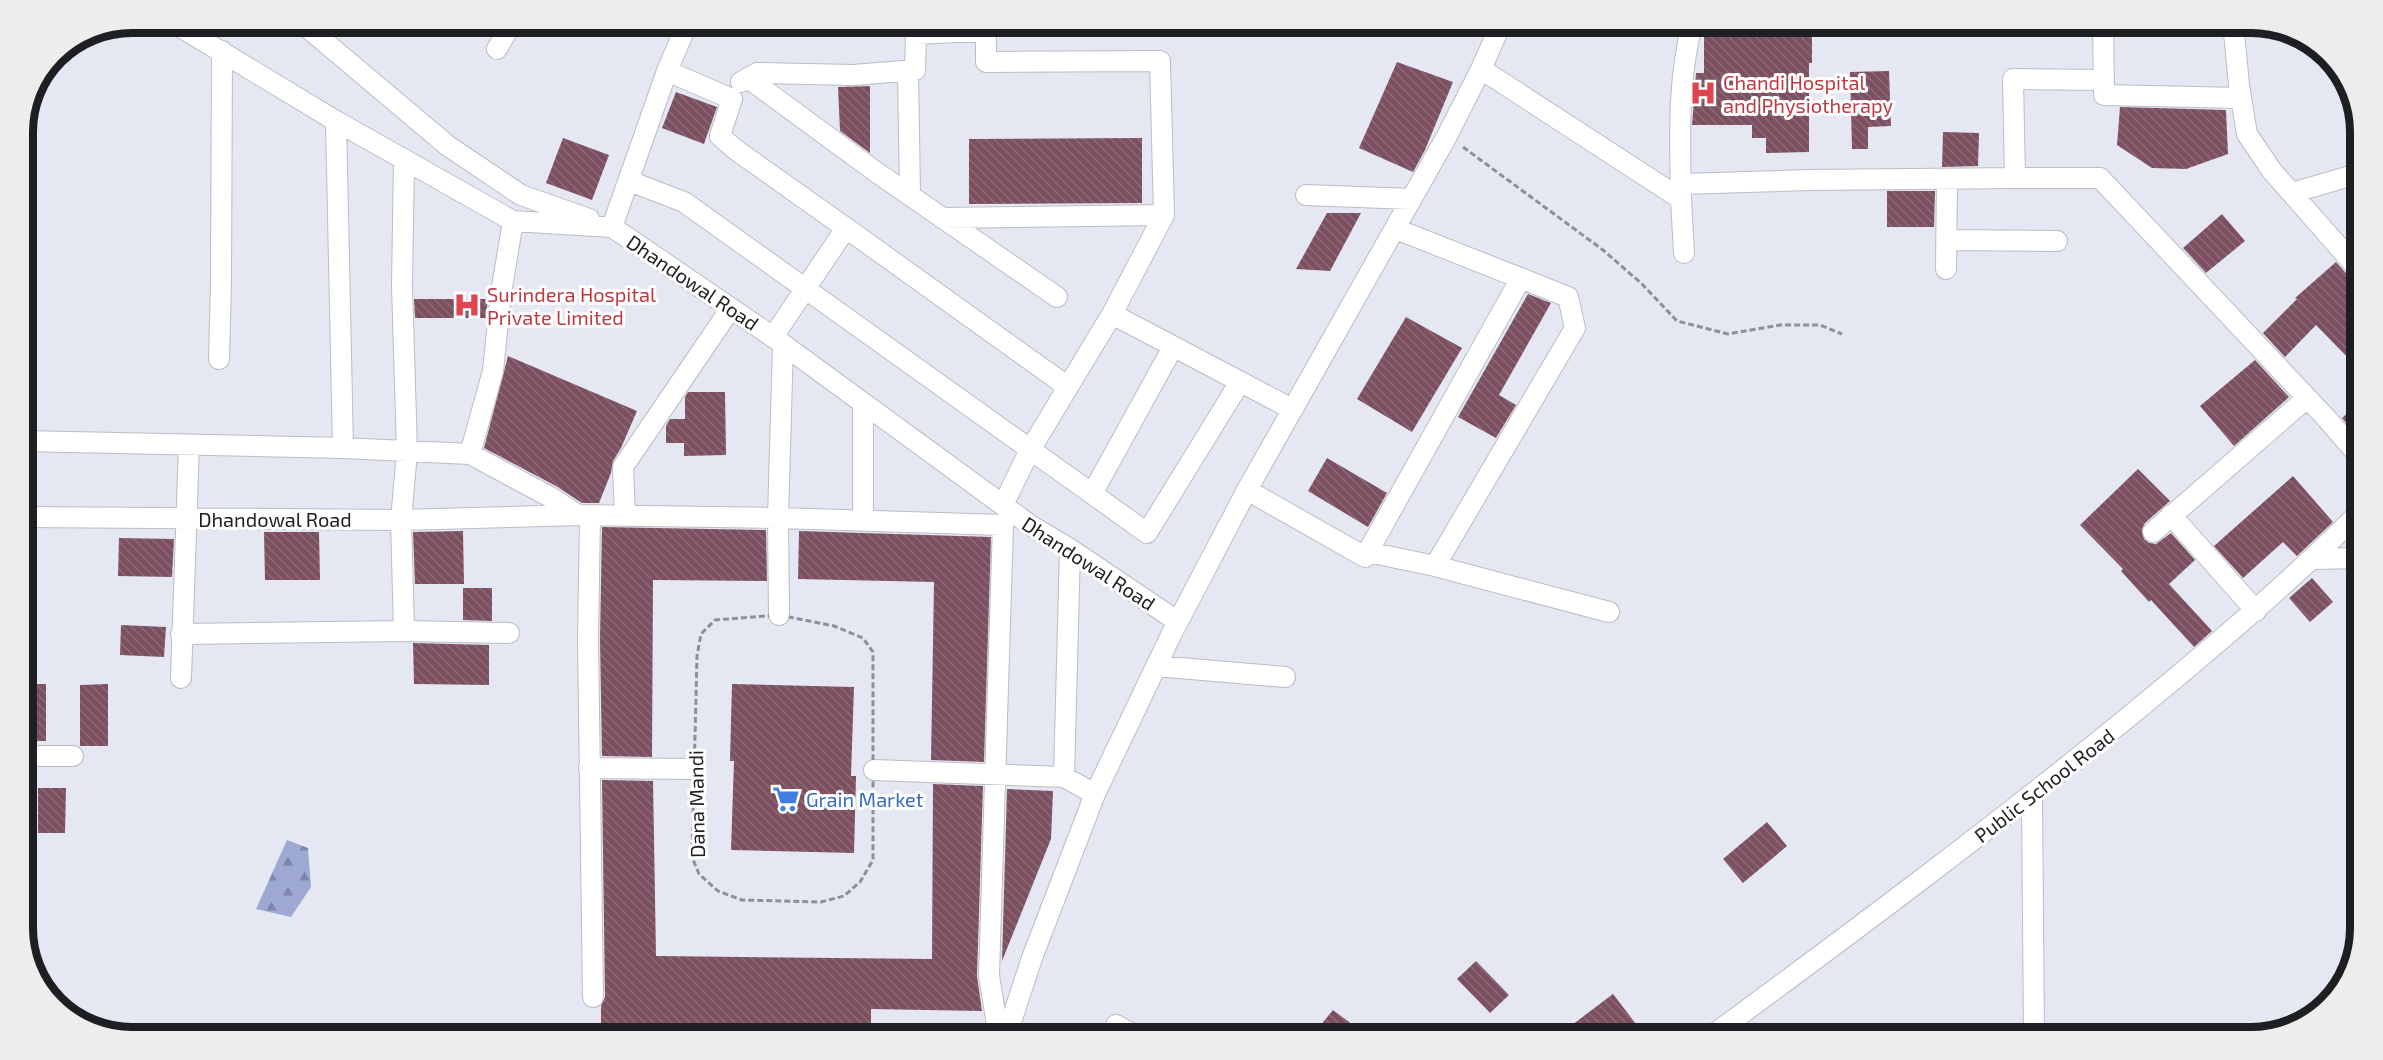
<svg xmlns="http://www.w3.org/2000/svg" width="2383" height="1060" font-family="'Exo 2',sans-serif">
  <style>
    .forest { fill: url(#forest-firs) }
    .building { fill: url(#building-back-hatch) }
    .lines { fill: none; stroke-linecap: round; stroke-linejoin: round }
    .minor-casing { stroke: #babdc6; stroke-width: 22 }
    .path { stroke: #8e9097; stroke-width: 3; stroke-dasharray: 6 3; stroke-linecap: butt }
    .minor { stroke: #fff; stroke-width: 20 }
    .labels { text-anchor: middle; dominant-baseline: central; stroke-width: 6; stroke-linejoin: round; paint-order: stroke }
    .health-label { font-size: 20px; fill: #be3a42; stroke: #fff; text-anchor: start }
    .street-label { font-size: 20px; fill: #1e1f23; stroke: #fff }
    .shop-label { font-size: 20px; fill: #366cbe; stroke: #fff; text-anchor: start }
    .rim { fill: none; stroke: #1e1f23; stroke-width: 8 }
  </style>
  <defs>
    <pattern id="forest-firs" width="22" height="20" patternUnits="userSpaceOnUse" patternTransform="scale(1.5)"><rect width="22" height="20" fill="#9da8d3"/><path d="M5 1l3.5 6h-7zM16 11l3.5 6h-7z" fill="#7f88ab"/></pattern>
    <pattern id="building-back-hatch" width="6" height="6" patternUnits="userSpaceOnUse" patternTransform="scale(1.5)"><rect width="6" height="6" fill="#7c5060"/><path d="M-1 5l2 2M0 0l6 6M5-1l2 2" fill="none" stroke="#8c6b77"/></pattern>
  </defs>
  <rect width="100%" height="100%" fill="#e5e8f2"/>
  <!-- forest -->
  <path class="forest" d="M287 840 308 848 311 887 291 917 256 909Z"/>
  <!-- building -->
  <path class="building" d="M1720 22H1812V63H1809V152L1766 153V138H1752V125H1692L1696 73H1704V29H1720Z
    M1397 62 1453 82 1425 150 1413 172 1359 148Z
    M1889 71 1891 126 1868 127V149H1852L1850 72Z
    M870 86V153L840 131 838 87Z
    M676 92 717 107 704 144 662 128Z
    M2120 107 2226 110 2228 154 2186 169 2152 168 2117 145Z
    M1943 132 1979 133 1978 166 1942 167Z
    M563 138 609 155 592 200 546 183Z
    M1142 138V203L969 204V139Z
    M1887 191H1935L1934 227H1887Z
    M1327 213H1361L1330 271 1296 269Z
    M2222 214 2245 241 2206 273 2183 248Z
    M2336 262 2351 279 2360 283V370L2316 325 2285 357 2263 333 2297 299 2295 298Z
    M1528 294 1551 303 1499 395 1516 405 1496 438 1458 417Z
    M414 299H488L486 318H415Z
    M1406 317 1462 348 1412 432 1357 399Z
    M508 356 637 411 621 448 613 461 611 473 599 503H582L556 486 484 448Z
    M2255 360 2289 397 2234 446 2200 406Z
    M688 392H725L726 455 684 456V443H666V426L670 419H685V397Z
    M2360 402V439L2342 418Z
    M1327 458 1387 493 1368 527 1308 491Z
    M2138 469 2170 501 2145 523 2142 529 2144 539 2149 543 2156 544 2171 533 2195 560 2169 584 2212 631 2194 647 2151 600 2149 602 2121 571 2123 569 2080 525Z
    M2293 476 2333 522 2297 556 2283 542 2243 578 2214 546Z
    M602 527 766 530 767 581 653 580 652 757 602 756 600 639Z
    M463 531 464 584H415L413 532Z
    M799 531 991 537 984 762 931 760 934 582 798 579Z
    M264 532H319L320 580H265Z
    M119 538 174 539 172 577 118 576Z
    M2312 578 2333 602 2310 622 2289 598Z
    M463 588H492V621L463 620Z
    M121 625 166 627 164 657 120 655Z
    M413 643 489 645V685L414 684Z
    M23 684H46V741H23Z
    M108 684V746H80V685Z
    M732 684 854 687 851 776H856L854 853 731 850 734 761H730Z
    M602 780 653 781 656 956 932 959 933 784 983 786 977 976 982 1011 871 1009V1038H601V1006L605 997Z
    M38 788H66L65 833H38Z
    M1007 789 1053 791 1051 839 1002 961Z
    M1767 822 1787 846 1743 883 1723 859Z
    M1476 961 1509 995 1490 1013 1457 979Z
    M1613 994 1646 1037H1556Z
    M1333 1010 1369 1037H1311Z"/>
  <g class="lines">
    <defs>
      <path id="minor" d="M172 22 336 121 513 221 612 227 773 337 1030 525 1070 549 1177 621
        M301 22 448 146 521 195 589 219
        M957 22 956 32H986V62L1160 61 1164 215 1112 314 1030 450 1003 505
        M1888 22 1890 24
        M2103 22 2104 95 2241 98
        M2233 22 2239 85 2247 134 2272 171 2360 271
        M497 49 512 22
        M1481 69 1681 199C1680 141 1677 79 1693 22
        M667 71 732 99 720 136 736 150 846 228 773 337
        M908 71 910 194
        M748 78 876 172 1057 297
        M741 82 757 73 853 75 915 70 916 34 956 32
        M336 121 343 448 470 454 550 497 578 515
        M404 160 402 285 407 452 401 520 404 631
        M2015 178H2100L2327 419 2360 457
        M629 181 684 202 1147 533 1240 382
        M1681 184 1809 180 2015 178 2013 79 2104 80
        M2292 193 2360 173
        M1306 195 1411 199
        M1681 199 1684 253
        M942 218 1164 215
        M612 227 667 71 688 22
        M846 228 1068 387
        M1396 229 1568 297 1575 328 1435 566
        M1946 240 2057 241
        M1946 269 1947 179
        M1112 314 1292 409
        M219 359 221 282 222 51
        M863 403V521
        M23 441 343 448
        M470 454 493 371 501 293 513 221
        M1247 490 1365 557 1521 278
        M1092 494 1173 347
        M625 515 623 467 731 308
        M2171 515 2256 611
        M590 516 588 639 593 997
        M23 517 401 520 578 515 778 518 783 344
        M2153 532 2307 398
        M1368 552 1435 566 1609 612
        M2313 559 2360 558
        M779 615 778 518 1003 525 989 976 999 1037
        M181 634 404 631 509 633
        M1156 666 1285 677
        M181 678 189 445
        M23 756H73
        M589 768 694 769
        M874 770 1064 777 1095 794
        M1064 777 1070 549
        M2032 796 2034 1037
        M1116 1025 1138 1037
        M1006 1037 1032 958 1095 794 1172 633 1247 490 1447 136 1481 69 1502 22
        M1710 1037C1853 932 1995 826 2132 714 2211 649 2288 584 2360 512"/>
    </defs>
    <!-- minor casing -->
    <use href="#minor" class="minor-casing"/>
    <!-- path -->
    <path class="path" d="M1463 147 1603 250 1642 284 1677 321 1728 334 1780 325H1820L1842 334
      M779 615 834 626 863 638 873 652V860L860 882 844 896 821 902 742 900 718 891 699 874 692 857 697 656 701 634 715 620Z"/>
    <!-- minor -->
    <use href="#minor" class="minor"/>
  </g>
  <!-- icons -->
  <defs>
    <symbol id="hospital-bare" viewBox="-9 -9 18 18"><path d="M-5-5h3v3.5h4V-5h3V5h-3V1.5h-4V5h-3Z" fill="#e0444e" stroke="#fff" stroke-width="2.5" paint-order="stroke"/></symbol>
    <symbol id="supermarket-bare" viewBox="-9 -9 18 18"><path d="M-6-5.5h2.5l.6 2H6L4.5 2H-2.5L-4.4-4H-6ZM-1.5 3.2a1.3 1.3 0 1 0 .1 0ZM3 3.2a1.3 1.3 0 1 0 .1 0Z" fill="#3f7fe0" stroke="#fff" stroke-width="2.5" paint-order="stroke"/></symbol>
  </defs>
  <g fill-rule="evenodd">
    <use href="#hospital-bare" x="1684" y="74" width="38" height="38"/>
    <use href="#hospital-bare" x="448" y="286" width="38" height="38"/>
    <use href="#supermarket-bare" x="767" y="780" width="38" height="38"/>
  </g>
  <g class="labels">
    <!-- health labels -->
    <g class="health-label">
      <text x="1723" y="82">Chandi Hospital<tspan x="1723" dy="23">and Physiotherapy</tspan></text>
      <text x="487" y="294">Surindera Hospital<tspan x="487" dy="23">Private Limited</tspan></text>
    </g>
    <!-- street labels -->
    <g class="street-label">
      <text transform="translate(693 282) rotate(34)">Dhandowal Road</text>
      <text x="275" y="519">Dhandowal Road</text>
      <text transform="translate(1089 563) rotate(33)">Dhandowal Road</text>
      <text transform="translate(2044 785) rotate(-38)">Public School Road</text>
      <text transform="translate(696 804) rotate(-91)">Dana Mandi</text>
    </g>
    <!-- shop labels -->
    <g class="shop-label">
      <text x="806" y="799">Grain Market</text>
    </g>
  </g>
  <!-- crop -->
  <path d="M0 0H2383V1060H0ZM132 33H2251A99 99 0 0 1 2350 132V928A99 99 0 0 1 2251 1027H132A99 99 0 0 1 33 928V132A99 99 0 0 1 132 33Z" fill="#ededed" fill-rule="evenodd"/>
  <path class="rim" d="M132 33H2251A99 99 0 0 1 2350 132V928A99 99 0 0 1 2251 1027H132A99 99 0 0 1 33 928V132A99 99 0 0 1 132 33Z"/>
</svg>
